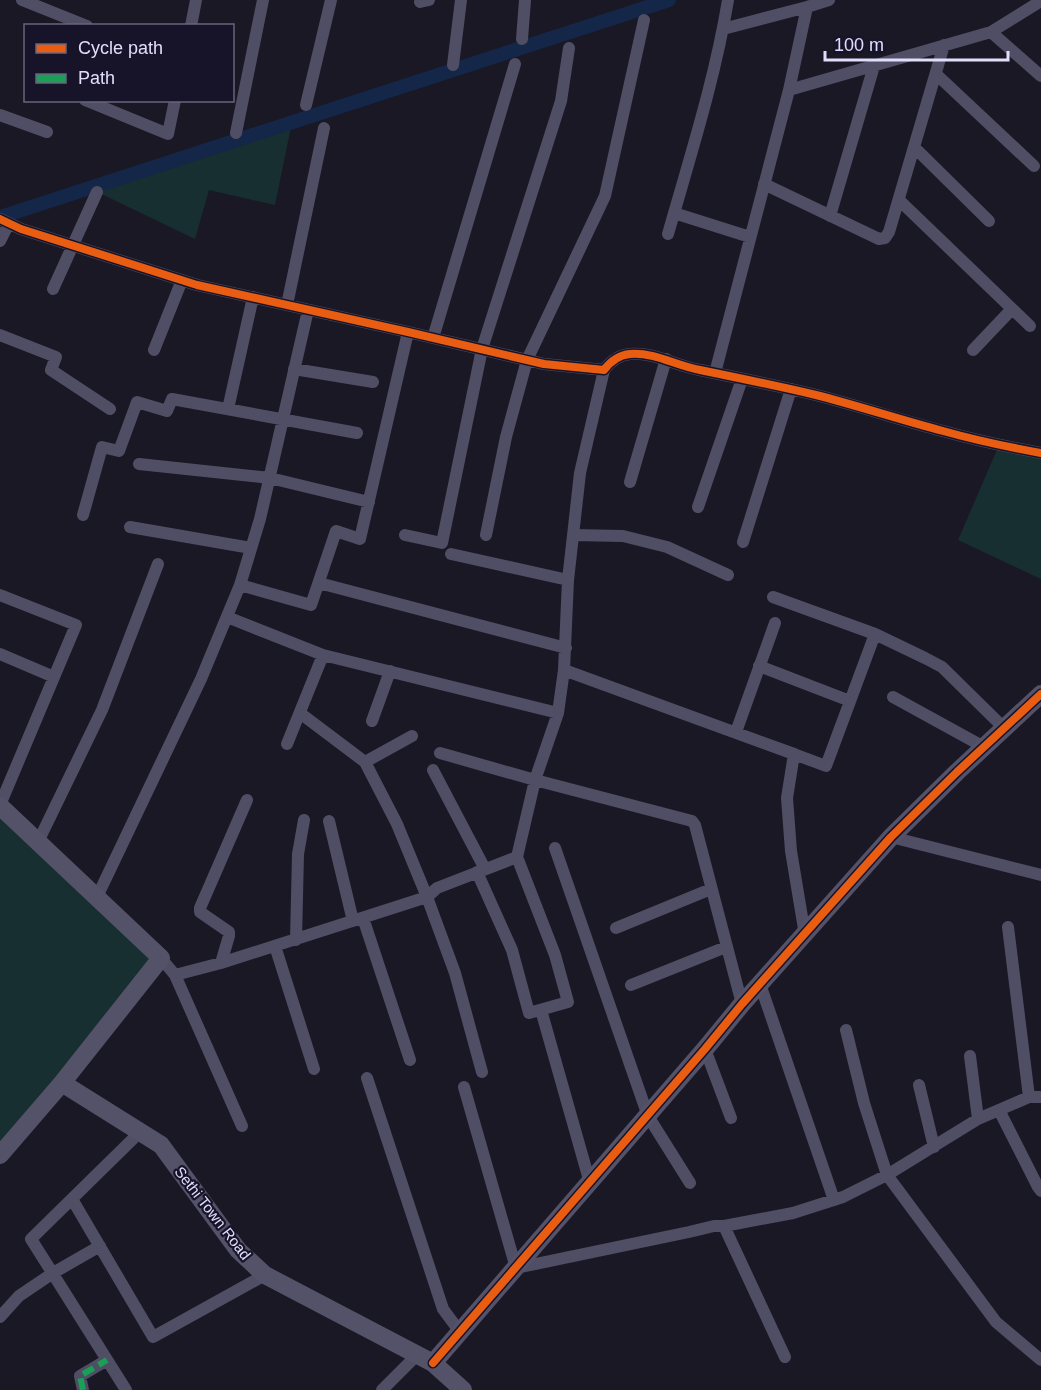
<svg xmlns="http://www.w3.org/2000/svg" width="1041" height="1390" font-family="Arial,sans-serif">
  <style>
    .green { fill: #172f30 }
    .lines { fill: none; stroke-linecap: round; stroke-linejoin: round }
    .canal { stroke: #142748; stroke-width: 14 }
    .street { stroke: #4f4e64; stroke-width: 12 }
    .secondary { stroke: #535269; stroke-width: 18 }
    .quiet { stroke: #1a9f57; stroke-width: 6; stroke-dasharray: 12 6; stroke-linecap: butt }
    .cycleway-casing { stroke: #171329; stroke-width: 11 }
    .cycleway { stroke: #e95d12; stroke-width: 8 }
    .labels { text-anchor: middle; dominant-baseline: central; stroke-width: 4.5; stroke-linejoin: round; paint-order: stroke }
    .street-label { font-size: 15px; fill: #e1ddfc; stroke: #171329 }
  </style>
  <rect width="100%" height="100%" fill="#1a1824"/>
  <!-- green -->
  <path class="green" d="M292 122 275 205 209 190 195 239 89 188Z
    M999 445 1041 453V579L958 540Z
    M0 811 160 957 0 1158Z"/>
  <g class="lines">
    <!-- canal -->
    <path class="canal" d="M0 217 669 0"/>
    <!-- street -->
    <path class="street" d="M22 0 87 26
      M420 2 429 0
      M191 26 196 0
      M723 29 807 7 829 0
      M991 32 1041 76
      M522 39 525 0
      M453 65 461 0
      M936 74 1034 166
      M789 90 991 32 1041 1
      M85 100 168 134 175 100
      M306 105 331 0
      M0 115 47 132
      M236 133 263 0
      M914 147 989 221
      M764 184 879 239 885 238 889 232 944 45
      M899 200 1030 326
      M674 213 750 237
      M830 216 874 66
      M0 219 21 229 197 285 408 332 544 364 604 370C610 362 619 355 630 354 655 352 676 366 700 370 739 378 778 386 816 395 859 406 901 420 943 431 975 440 1008 447 1041 453
      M668 234C690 157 715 79 728 0
      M0 241 9 223
      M53 289 97 192
      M287 305 324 128
      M0 335 56 357 51 370 110 409
      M433 338 515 64
      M154 350 182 280
      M973 350 1012 309
      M294 369 373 382
      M715 373 789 90 807 7
      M228 409 253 297
      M139 464 270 478 369 502
      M630 482 666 359
      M698 507 742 379
      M83 515 102 447 119 451 137 402 167 411 172 399 357 433
      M130 527 251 548
      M405 535 442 543 482 349 561 101 569 48
      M486 535 506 437 527 360 605 196 644 20
      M573 535 623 536 667 547 728 575
      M743 542 791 389
      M451 554 568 580
      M319 583 566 648
      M240 585 311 605 336 531 360 539 408 332
      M0 595 76 625 0 805
      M773 597 875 634 925 658 942 667 1004 728
      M227 617 323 655 558 713
      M0 654 54 677
      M759 666 850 701
      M564 670 794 754 787 798 791 851 805 935
      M893 697 984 747
      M300 713 365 762 397 824 427 897 455 973 482 1072
      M372 721 390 671
      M736 732 775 623
      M287 744 323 655
      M440 753 535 780 692 821 695 825 742 1004
      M794 754 826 766 875 634
      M365 762 412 736
      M433 770 485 869
      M329 821 353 921
      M891 837 1041 875
      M38 842 102 710 158 564
      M555 848 648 1116 690 1183
      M477 872 512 950 529 1013 568 1002 555 955 517 857 535 780 558 713 564 670 568 580 580 473 604 370
      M97 897 201 679 240 585 260 519 308 310
      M363 918 410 1060
      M1008 927 1029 1097
      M616 928 711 889
      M296 940 298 854 304 820
      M275 946 314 1069
      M160 957 175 975 221 963 427 897 437 888 517 857
      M221 963 229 936V932L200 912V908L247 800
      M175 975 242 1126
      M760 984 834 1200
      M631 985 726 947
      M541 1010 590 1183
      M846 1030 864 1103 887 1175 996 1322 1041 1360
      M705 1049 731 1118
      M970 1056 978 1119
      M367 1078 443 1309 460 1332
      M919 1085 934 1147
      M464 1087 516 1268 689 1232 714 1226H724L785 1357
      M999 1110 1038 1187 1041 1191
      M72 1199 153 1337 265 1275
      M724 1226 793 1213 843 1197 887 1175 978 1119 1029 1097H1041
      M0 1317 19 1296 53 1273 100 1246
      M83 1390 80 1376 107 1360
      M126 1390 31 1239 140 1132
      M382 1390 417 1355"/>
    <!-- secondary -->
    <path class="secondary" d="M0 806 161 958 62 1083 0 1155
      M62 1083 161 1145 238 1250 265 1275 433 1363 463 1390
      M433 1363 705 1049 742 1004 891 837 957 772 1041 694"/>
    <!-- quiet -->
    <path class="quiet" d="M83 1390 80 1376 107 1360"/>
    <defs>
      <path id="cycleway" d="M0 219 21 229 197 285 408 332 544 364 604 370C610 362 619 355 630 354 655 352 676 366 700 370 739 378 778 386 816 395 859 406 901 420 943 431 975 440 1008 447 1041 453
        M433 1363 705 1049 742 1004 891 837 957 772 1041 694"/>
    </defs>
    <!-- cycleway casing -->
    <use href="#cycleway" class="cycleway-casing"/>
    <!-- cycleway -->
    <use href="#cycleway" class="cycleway"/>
  </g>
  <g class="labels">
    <!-- street labels -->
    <g class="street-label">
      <text transform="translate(213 1213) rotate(52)">Sethi Town Road</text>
    </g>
  </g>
  <!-- legend -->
  <rect x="24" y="24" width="210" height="78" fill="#171329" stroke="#68647d" stroke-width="1.5"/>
  <rect x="36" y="44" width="30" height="9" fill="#e95d12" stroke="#68647d" stroke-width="1.5"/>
  <text x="78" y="54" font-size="18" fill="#e1ddfc">Cycle path</text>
  <rect x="36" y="74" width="30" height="9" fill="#1a9f57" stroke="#68647d" stroke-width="1.5"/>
  <text x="78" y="84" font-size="18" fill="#e1ddfc">Path</text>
  <!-- scale -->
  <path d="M825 51v9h183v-9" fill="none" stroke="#e1ddfc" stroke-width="3"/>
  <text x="834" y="51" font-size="18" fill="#e1ddfc" stroke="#171329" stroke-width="4.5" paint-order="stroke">100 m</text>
</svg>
